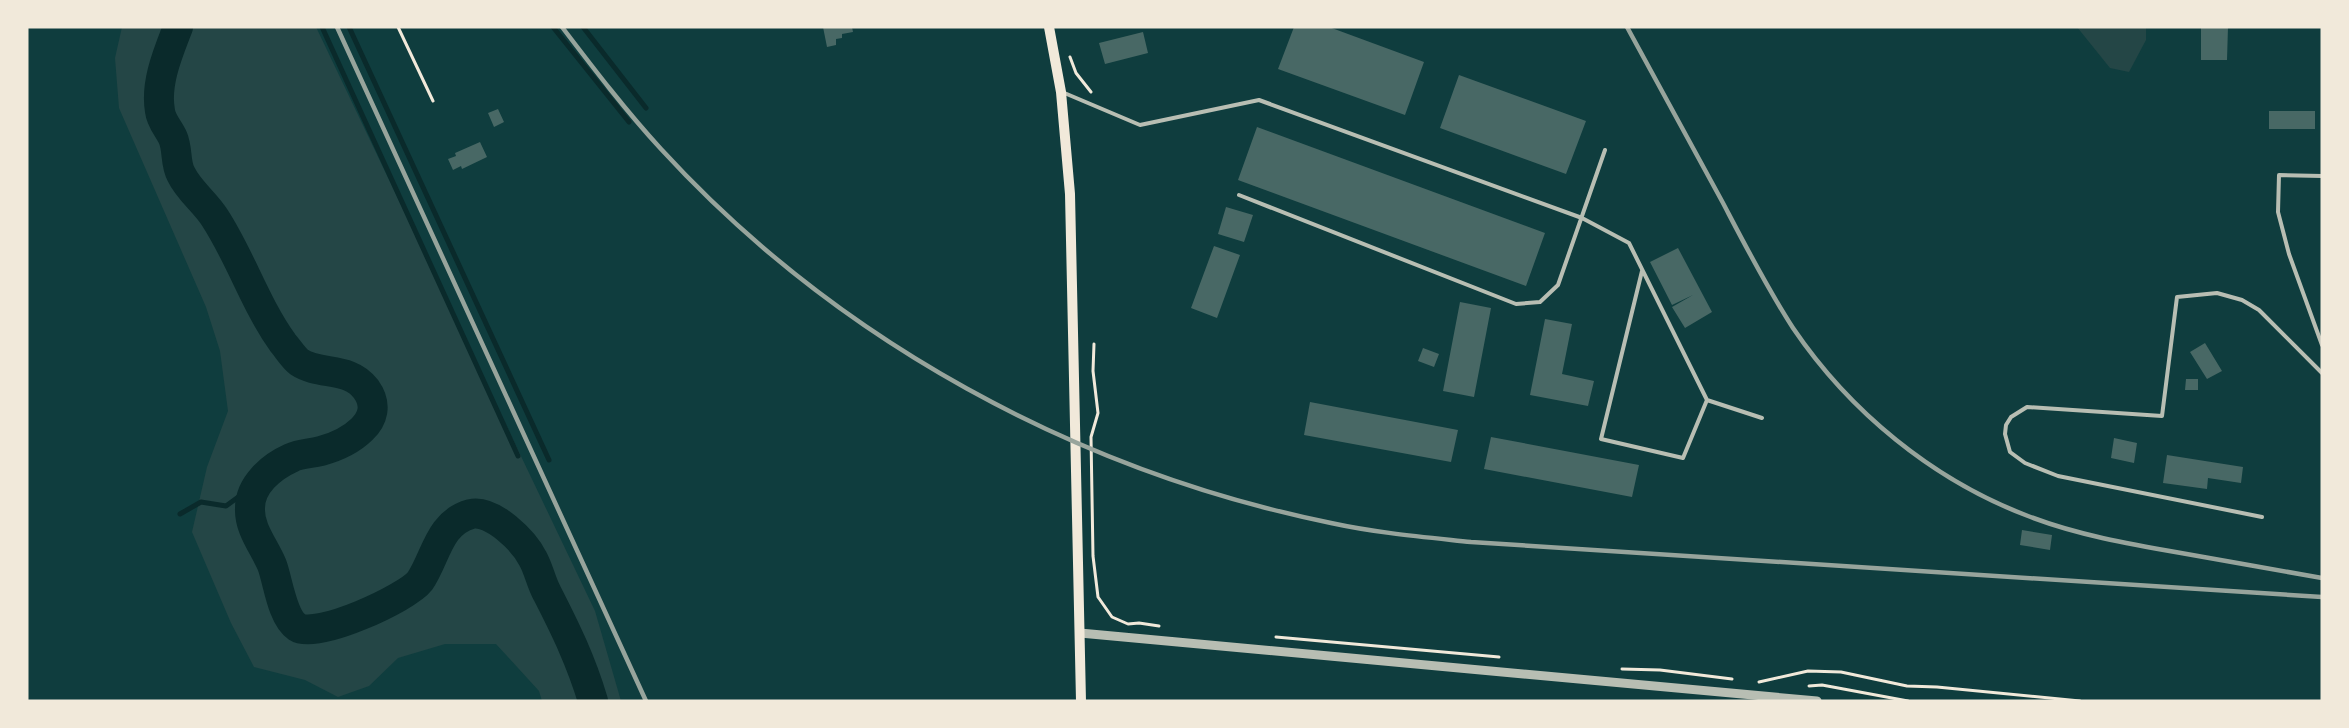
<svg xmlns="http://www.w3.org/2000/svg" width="2349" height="728" font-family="Inter,sans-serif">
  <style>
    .green { fill: #244646 }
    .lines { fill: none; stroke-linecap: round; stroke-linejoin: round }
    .stream { stroke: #0a2a2b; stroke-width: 5 }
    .river { stroke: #0a2a2b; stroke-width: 30 }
    .building { fill: #486865 }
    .path { stroke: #f1e9da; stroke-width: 3 }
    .service { stroke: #b8beb3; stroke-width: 4 }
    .tertiary { stroke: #b8beb3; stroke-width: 9 }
    .secondary { stroke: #f1e9da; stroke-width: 10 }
    .rail { stroke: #97a49c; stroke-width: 4.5 }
  </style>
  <rect width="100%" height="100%" fill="#0f3d3e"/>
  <!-- green -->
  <path class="green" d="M122 27H316L595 611 621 701H542L539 691 496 644H445L398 658 369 686 338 697 305 680 254 667 231 623 192 532 207 467 228 411 220 351 206 307 119 108 115 58Z
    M2077 27H2146V40L2129 72 2110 68Z"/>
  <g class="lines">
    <!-- stream -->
    <path class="stream" d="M322 27 518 456
      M349 27 549 460
      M553 27 629 122
      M583 27 646 108
      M180 514 201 502 226 506 259 482"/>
    <!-- river -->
    <path class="river" d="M178 27C168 53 155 83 160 111 161 121 169 129 173 138 178 150 175 163 181 174 189 191 205 202 215 218 241 258 255 304 283 343 288 349 293 357 299 362 320 376 349 366 366 389 389 421 347 444 321 451 310 454 301 453 291 458 271 467 250 485 250 508 249 529 264 546 272 565 278 581 282 617 297 627 316 640 407 598 420 581 436 558 438 523 471 514 492 509 524 541 533 559 539 570 541 582 547 593 566 630 581 661 593 701"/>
  </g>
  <!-- building -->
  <path class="building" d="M823 27H852L853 32 842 34V38L836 39V45L827 47Z
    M1294 27H1329L1424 62 1405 115 1278 69Z
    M2201 27H2228L2227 60H2201Z
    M1143 32 1148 53 1105 64 1099 43Z
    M1459 75 1586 121 1566 174 1440 128Z
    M498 109 504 122 494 127 488 113Z
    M2269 111H2315V129H2269Z
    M1257 127 1545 233 1526 286 1238 180Z
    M480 142 487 157 462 169 461 166 453 170 448 159 456 156 455 153Z
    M1226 207 1253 215 1244 242 1218 234Z
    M1214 246 1240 255 1217 318 1191 308Z
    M1678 248 1712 312 1685 328 1672 307 1693 295 1672 305 1650 262Z
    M1460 302 1491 308 1474 397 1443 391Z
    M1545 319 1572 324 1562 374 1594 381 1588 406 1530 395Z
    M2205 343 2222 371 2207 379 2190 352Z
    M1423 348 1439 354 1434 367 1418 361Z
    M2186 379H2198V390H2185Z
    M1310 402 1458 430 1451 462 1304 435Z
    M1491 437 1639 465 1632 497 1484 469Z
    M2114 438 2137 443 2134 463 2111 458Z
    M2167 455 2243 467 2241 483 2208 478 2207 489 2163 483Z
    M2022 530 2052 535 2050 550 2020 545Z"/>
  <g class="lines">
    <!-- path -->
    <path class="path" d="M398 27 433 101
      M1070 57 1076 73 1091 92
      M1094 344 1093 371 1098 413 1091 437 1093 556 1098 597 1112 617 1128 624 1139 623 1159 626
      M1276 637 1499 657
      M1622 669 1660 670 1732 679
      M1759 682 1808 671 1841 672 1907 686 1937 687 2080 701
      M1809 686 1822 685 1908 701"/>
    <!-- service -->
    <path class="service" d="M1062 92 1140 125 1259 100 1582 218 1629 243 1707 400 1762 418
      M2322 176 2279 175 2278 212 2289 254 2322 345
      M1239 195 1516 304 1540 302 1558 285 1605 150
      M1642 271 1601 439 1683 458 1707 400
      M2262 517 2058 476 2025 463 2010 452 2005 434 2006 425 2011 417 2027 407 2162 416 2177 297 2217 293 2242 300 2259 310 2322 373"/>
    <!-- tertiary -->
    <path class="tertiary" d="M1080 633 1817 701"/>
    <!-- secondary -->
    <path class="secondary" d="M1049 27 1061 92 1070 194 1081 701"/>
    <!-- rail -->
    <path class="rail" d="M337 27 646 701
      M562 27C594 69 626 111 661 149 837 341 1077 471 1331 523 1377 533 1424 537 1471 542L2322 597
      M1627 27C1659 86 1691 145 1723 203 1745 245 1767 288 1793 328 1850 412 1933 480 2028 516 2077 535 2129 544 2181 553 2228 561 2275 570 2322 578"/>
  </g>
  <!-- border -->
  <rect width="2349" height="728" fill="none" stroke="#f1e9da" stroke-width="57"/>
</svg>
